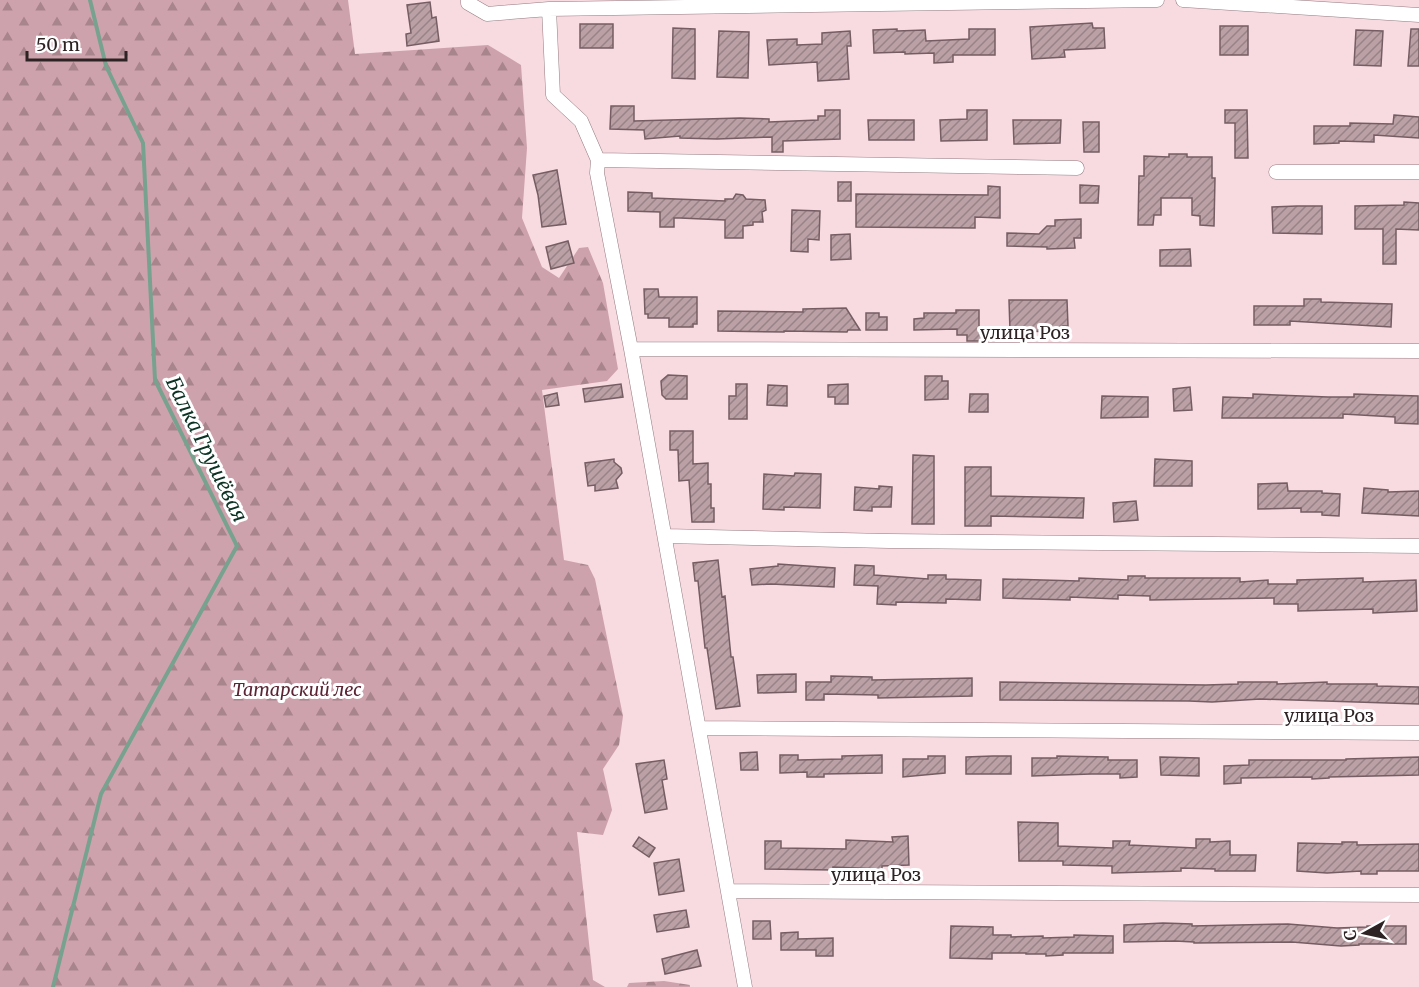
<svg xmlns="http://www.w3.org/2000/svg" width="1419" height="987" font-family="Merriweather,serif">
  <style>
    .forest { fill: url(#forest-firs) }
    .lines { fill: none; stroke-linecap: round; stroke-linejoin: round }
    .stream { stroke: #78a28f; stroke-width: 4 }
    .building { fill: url(#building-hatch); stroke: #755d63; stroke-width: 1.5 }
    .minor-casing { stroke: #947b80; stroke-width: 15 }
    .minor { stroke: #fff; stroke-width: 14 }
    .labels { text-anchor: middle; dominant-baseline: central; stroke-width: 6; stroke-linejoin: round; paint-order: stroke }
    .street-label { font-size: 18px; fill: #2d2325; stroke: #fff }
    .park-label { font-size: 18px; font-style: italic; fill: #5b2435; stroke: #fff }
    .water-label { font-size: 20px; font-style: italic; fill: #0c3225; stroke: #fff }
  </style>
  <defs>
    <pattern id="forest-firs" width="22" height="20" patternUnits="userSpaceOnUse" patternTransform="scale(1.5)"><rect width="22" height="20" fill="#cea2ac"/><path d="M5 1l3.5 6h-7zM16 11l3.5 6h-7z" fill="#a8848c"/></pattern>
    <pattern id="building-hatch" width="6" height="6" patternUnits="userSpaceOnUse" patternTransform="scale(1.5)"><rect width="6" height="6" fill="#bba1a6"/><path d="M-1 1l2-2M0 6l6-6M5 7l2-2" fill="none" stroke="#988387"/></pattern>
  </defs>
  <rect width="100%" height="100%" fill="#f7dbe1"/>
  <!-- forest -->
  <path class="forest" d="M0 0H348L355 54 488 45 521 65 527 148 522 218 542 267 559 278 579 248 588 247 603 283 618 369 607 381 542 390 564 560 588 565 595 579 623 716 619 745 603 769 612 810 603 835 577 832 593 980 605 987H0Z
    M664 981 690 985V987H627L629 983Z"/>
  <g class="lines">
    <!-- stream -->
    <path class="stream" d="M53 987 101 794 237 546 155 380 143 143 106 66 90 0"/>
  </g>
  <!-- building -->
  <path class="building" d="M430 2 432 18 436 17 439 41 407 46 406 34 411 33 407 5Z
    M1092 23 1093 28H1104L1105 48 1064 50 1065 57 1032 59 1030 27Z
    M580 24H613V48H580Z
    M1220 26H1248V55H1220Z
    M673 28 695 29V79L672 78Z
    M897 29V31L925 30 926 41 969 39V29H995V55H953V62L934 63V53L905 54V52L874 53 873 30Z
    M1411 29H1419V66H1408Z
    M1356 30 1383 31 1381 66 1354 65Z
    M719 31 749 32 748 78 717 77Z
    M850 31 851 46H847L849 79 818 81 817 62 769 65 767 40 797 39V45L822 44V33Z
    M611 106H634V121L740 118 769 119V122L818 120V116H825V110H840V139L783 141V152H772V137L717 139 680 138V136L645 139 644 130 610 129Z
    M967 110H987V140L941 141 940 120 967 119Z
    M1225 110H1247L1248 158H1235V123H1225Z
    M1394 115 1419 117V138L1374 135V142L1339 141V143L1314 144V126H1350V123L1393 124Z
    M868 120H914V140H869Z
    M1013 120H1061L1060 143 1014 144Z
    M1083 122H1099V152H1084Z
    M1169 154H1187V157H1212V178H1215L1214 226 1200 225V216L1192 215V198H1161V215H1154L1153 225H1138L1139 176H1144V156L1169 157Z
    M557 170 566 224 542 227 538 195 533 175Z
    M838 182H851V201H838Z
    M1080 185 1099 186 1098 203H1080Z
    M988 186 1000 187V218L975 217V228L856 227V194L988 195Z
    M628 192 652 193V198L725 201V199H733L736 194 743 195 746 199 765 200 766 210 762 212 763 222H753V225L743 226V238H725V220L680 218H674V227H660V212L628 211Z
    M1404 202 1419 203V230L1396 229V264H1383V229H1355V206L1404 205Z
    M1297 206H1322V234L1273 233 1272 207Z
    M792 210 820 211 819 240 808 239V252L791 251Z
    M1081 219V238H1074L1075 248 1047 249V247L1007 246V233L1039 234 1047 226H1055V220Z
    M850 234 851 259 831 260V235Z
    M568 241 574 263 551 269 546 247Z
    M1190 249 1191 266H1160V250Z
    M644 289H658L659 297H697V324H693V327H669V318H648V314H645Z
    M1304 299H1321V302L1392 304 1391 327 1290 321V325H1254V306H1304Z
    M1009 300H1067L1068 326H1063V332L1010 331Z
    M846 308 860 330H848L847 332 784 331V332L718 331V311L803 312V309Z
    M956 310H979V328H1003V341H967V335H957V329L914 330V319L924 318V313H956Z
    M866 313H879V317H887V330H866Z
    M668 375 687 376V399H666L662 395 661 381Z
    M925 376H942V381H948V399L925 400Z
    M621 384 623 397 585 402 583 389Z
    M736 384H747V419H729V396H736Z
    M848 384V404H835V397H828V385Z
    M768 385 787 386V406L767 405Z
    M1190 387 1192 410 1174 411 1173 389Z
    M557 393 559 405 546 407 544 396Z
    M970 394H988V412H969Z
    M1253 394 1328 397H1354V394L1418 396V424L1395 423V417L1343 414V418H1222L1223 397 1253 398Z
    M1102 396 1148 397V417L1101 418Z
    M670 431H693V464L708 463V484H711V508H714V522H692L689 480 679 481 678 450H670Z
    M913 455 934 456V524H912Z
    M614 459V462L621 468 622 473 616 480 618 488 595 491V485L588 486 585 463Z
    M1155 459 1192 461V486H1154Z
    M965 467H991V496L1084 498 1083 518 991 516V526H965Z
    M795 473 821 474 820 508 784 507V510L763 509 764 474 794 476Z
    M1287 483 1288 491H1322V493L1340 494 1339 516 1322 515V512H1301V508L1258 509V484Z
    M879 486 892 487 891 507H872V511L854 510 855 487 879 489Z
    M1364 488 1388 490V492L1419 491V516L1362 513Z
    M1136 501 1138 520 1114 522 1113 503Z
    M718 560 722 597 725 596 731 657H733L740 706 716 709 707 648H705L698 581H695L693 563Z
    M778 564 835 568 834 587 771 584 752 585 750 569 778 566Z
    M855 565 874 566V575L928 579V575H946V579L981 580 980 600 946 599V603L896 602V605L877 604 878 586 854 585Z
    M1128 576H1145V578H1240V582L1268 580V584H1297V580L1363 578V582L1416 580 1417 611 1373 613V609L1298 611V604H1274V598L1150 600V596L1118 595V599L1070 597V600L1003 598V579L1079 581V578L1128 580Z
    M796 674V692L758 693 757 675Z
    M831 676 872 677V680L972 678V696L878 698V695L824 694V700H806V682H831Z
    M1000 682 1206 685 1238 684V682H1277V684L1327 682V684H1377V686L1419 687V704L1260 699 1212 702 1189 701 1000 700Z
    M757 752 758 770H741L740 753Z
    M780 755H798V760L842 759V756L882 755V773L824 774V777H807V772L780 773Z
    M928 756H945V773L903 777V759H928Z
    M993 756H1011V774H966V757Z
    M1057 756 1108 757V760H1137V777L1120 778V774H1091L1032 776V758H1057Z
    M1160 757 1199 758V776L1161 775Z
    M1419 757V775L1329 777V778L1312 779V777L1241 778V783L1224 784V766L1249 765V760H1346V759Z
    M664 760 667 779 662 780 667 809 645 813 636 764Z
    M1018 822 1058 823V846L1113 848V841H1130L1129 845 1196 848V839H1210V842L1230 841V855H1256L1255 871H1215V869L1181 868V871L1112 873V866L1063 865V861H1019Z
    M908 836 909 865 882 866V869L833 867V870L765 869V841H781V848L846 849V840L893 842 892 837Z
    M639 837 655 848 649 857 633 846Z
    M1342 842H1357V845L1419 844V871H1377V874H1361V871L1327 873 1297 871 1298 843 1342 844Z
    M679 859 684 891 659 895 654 863Z
    M686 910 689 927 657 932 654 915Z
    M753 921H770L771 939H753Z
    M1163 923 1192 924V926L1288 924 1337 928 1367 927V926H1406V944H1359V945L1341 946 1292 942 1194 943V942L1175 941 1124 942V925Z
    M951 926 993 927V935H1011V937L1043 936V938L1074 937V935L1113 936V953H1063V955L1046 956V954H1026V953H992V959L950 958Z
    M798 932V939L833 938V956H816V950H781V933Z
    M697 950 701 966 665 974 662 959Z"/>
  <g class="lines">
    <defs>
      <path id="minor" d="M468 0V3L487 14 549 9 553 95 581 121 598 160 597 173 631 349 745 987
        M1183 0 1419 15
        M549 9 1157 0
        M598 160 1077 168
        M1276 172H1419
        M631 349 1419 351
        M665 536 889 541 1419 546
        M699 728 1419 733
        M728 891 1419 895"/>
    </defs>
    <!-- minor casing -->
    <use href="#minor" class="minor-casing"/>
    <!-- minor -->
    <use href="#minor" class="minor"/>
  </g>
  <g class="labels">
    <!-- street labels -->
    <g class="street-label">
      <text x="1025" y="332">улица Роз</text>
      <text x="1329" y="715">улица Роз</text>
      <text x="876" y="874">улица Роз</text>
    </g>
    <!-- park labels -->
    <g class="park-label">
      <text x="297" y="689">Татарский лес</text>
    </g>
    <!-- water labels -->
    <g class="water-label">
      <text transform="translate(207 449) rotate(64)">Балка Грушёвая</text>
    </g>
  </g>
  <!-- north arrow -->
  <g transform="translate(1365 933) rotate(262)" stroke="#ffffff" stroke-width="4.5" paint-order="stroke">
  <path d="M0-4.5L10 22L0 15L-10 22Z" fill="#2d2325"/>
  <text y="-9" font-size="16" font-weight="bold" text-anchor="middle" fill="#2d2325">С</text>
  </g>
  <!-- scale -->
  <path d="M27 51v9h99v-9" fill="none" stroke="#2d2325" stroke-width="3"/>
  <text x="36" y="51" font-size="18" fill="#2d2325" stroke="#ffffff" stroke-width="4.5" paint-order="stroke">50 m</text>
</svg>
